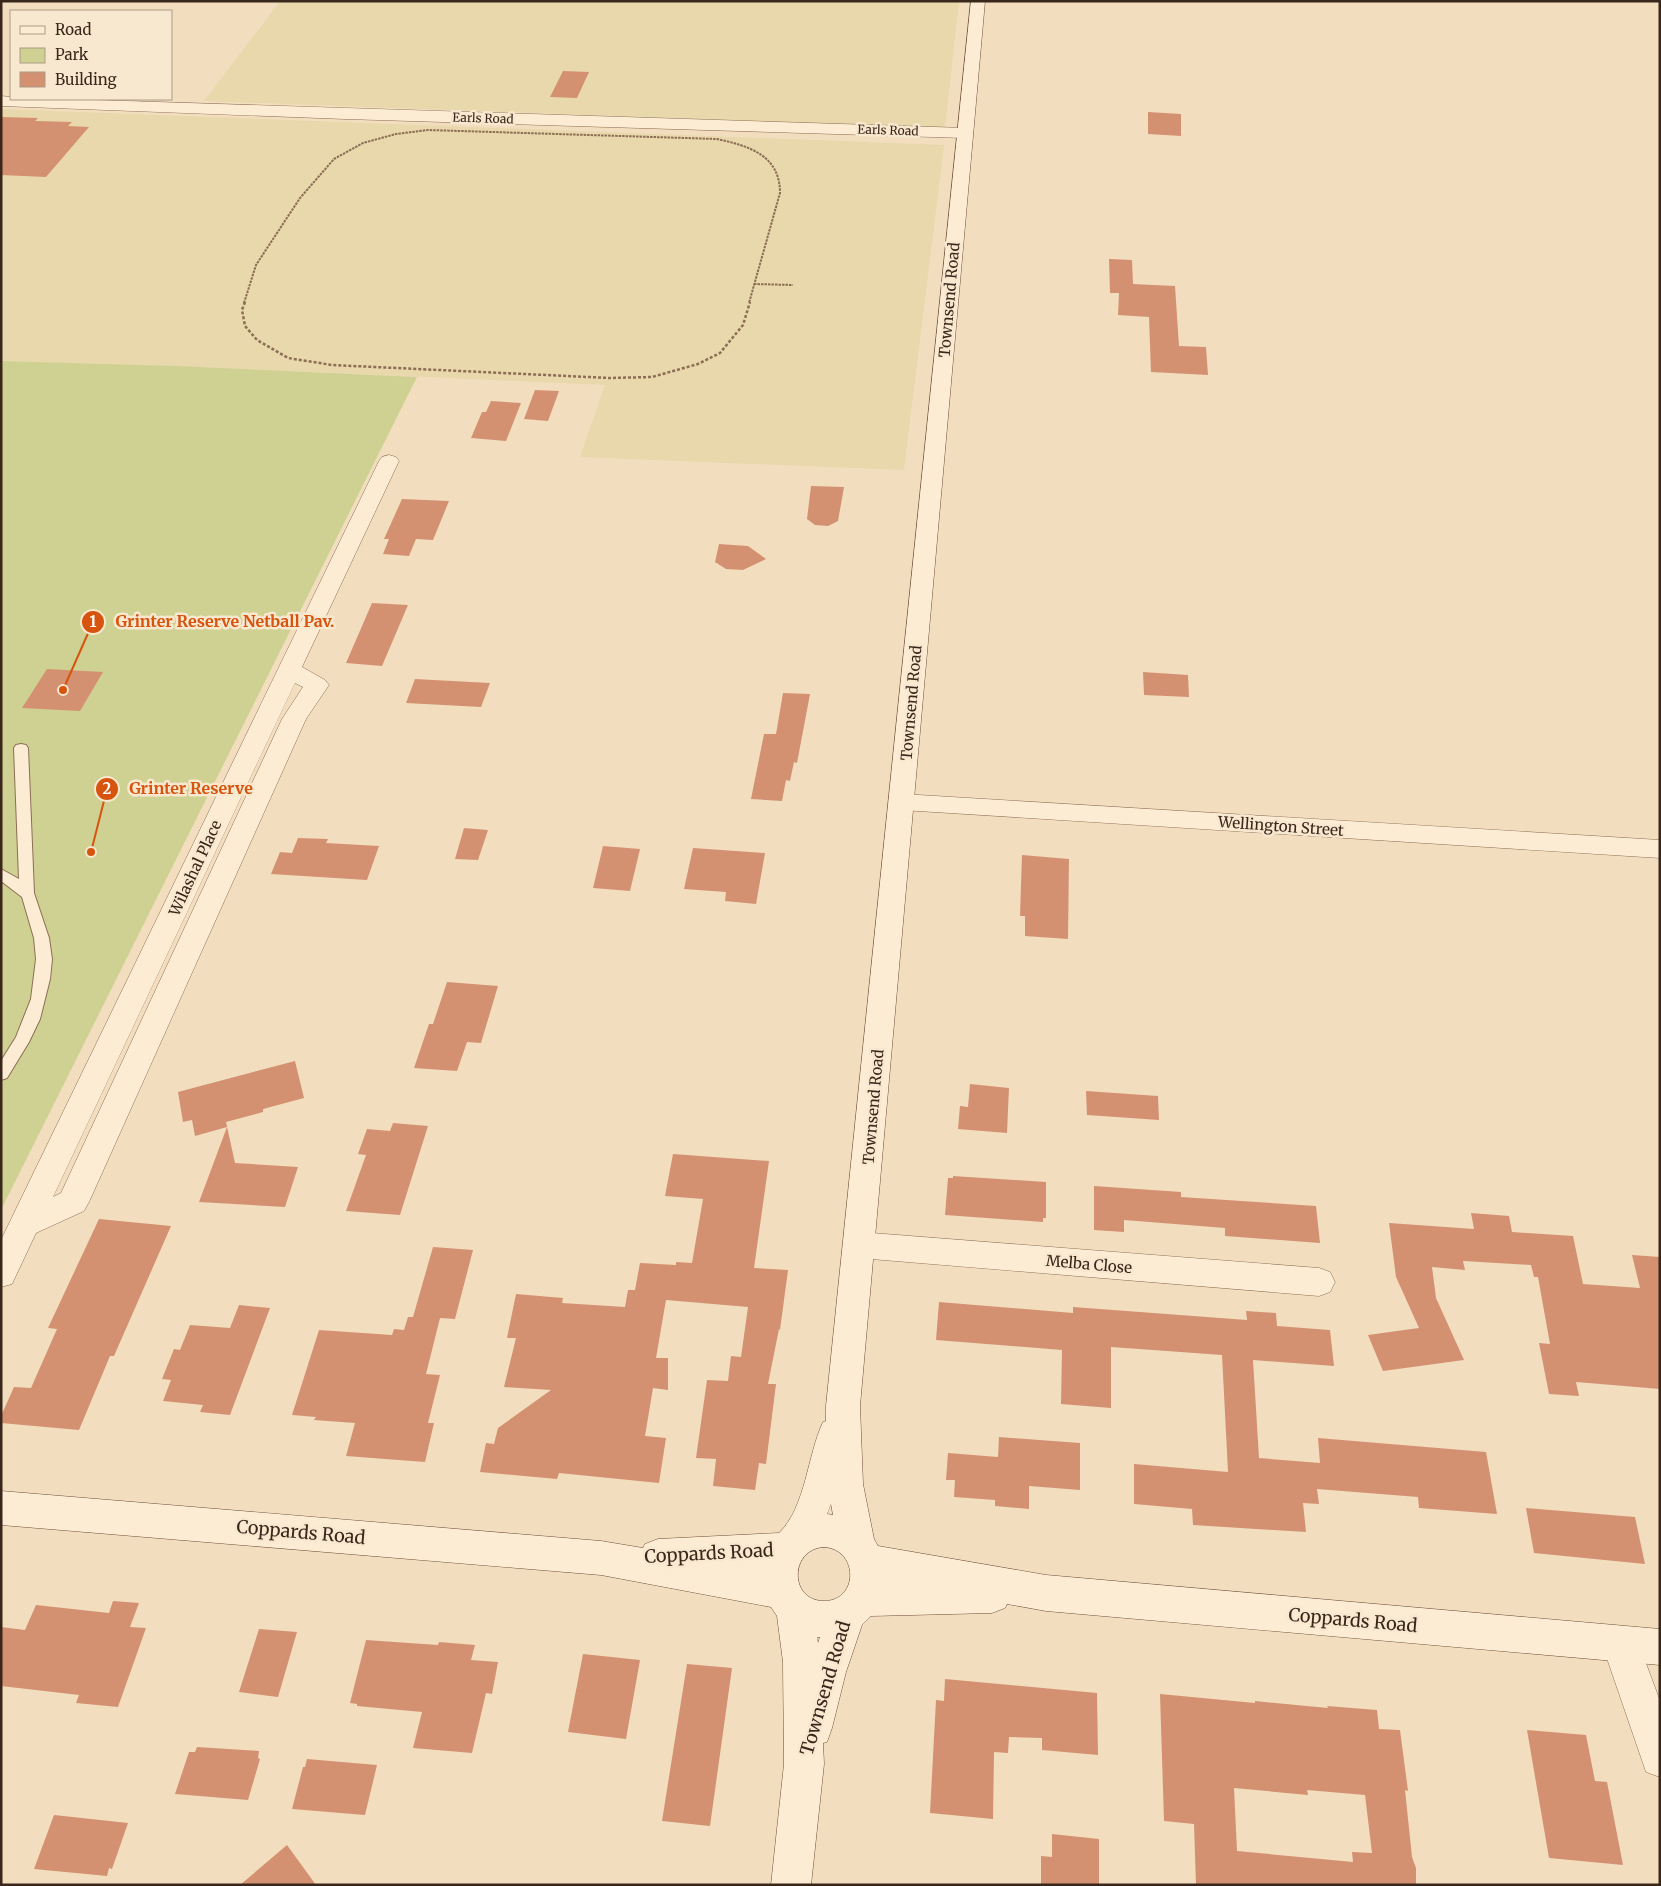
<svg xmlns="http://www.w3.org/2000/svg" width="1661" height="1886" font-family="Merriweather,serif">
  <style>
    .farmland { fill: #e8d8ab }
    .green { fill: #cfd192 }
    .building { fill: #d39171; fill-rule: evenodd }
    .lines { fill: none; stroke-linecap: round; stroke-linejoin: round }
    .lane-casing { stroke: #8c6d55; stroke-width: 2 }
    .street-casing { stroke: #8c6d55; stroke-width: 1 }
    .secondary-casing { stroke: #6d4e39; stroke-width: 1 }
    .path-far1 { stroke: #8c6d55; stroke-width: 2; stroke-dasharray: 2.5 1; stroke-linecap: butt }
    .path { stroke: #8c6d55; stroke-width: 2.5; stroke-dasharray: 3 2; stroke-linecap: butt }
    .lane { fill: #fcecd3; fill-rule: evenodd }
    .street { fill: #fcecd3; fill-rule: evenodd }
    .secondary { fill: #fcecd3; fill-rule: evenodd }
    .labels { text-anchor: middle; dominant-baseline: central; stroke-width: 5; stroke-linejoin: round; paint-order: stroke }
    .far-street-label { font-size: 12px; fill: #3a271b; stroke: #f8e8cf }
    .street-label { font-size: 15px; fill: #3a271b; stroke: #f8e8cf }
    .near-street-label { font-size: 18px; fill: #3a271b; stroke: #f8e8cf }
    .leader { fill: none; stroke: #d7540e; stroke-width: 2 }
    .callout-dot { fill: #d7540e; stroke: #f8e8cf; stroke-width: 2 }
    .mark-label { font-size: 15px; text-anchor: middle; font-weight: bold; fill: #fff }
    .callout-label { font-size: 16px; text-anchor: middle; font-weight: bold; fill: #d7540e; stroke: #f8e8cf; stroke-width: 5; stroke-linejoin: round; paint-order: stroke }
  </style>
  <rect width="100%" height="100%" fill="#f2debf"/>
  <!-- farmland -->
  <path class="farmland" d="M280 1H959L945 128 204 101Z
    M1 109 944 145 904 470 580 457 605 385 178 366 1 361Z"/>
  <!-- green -->
  <path class="green" d="M1 361 178 366 417 377 1 1210Z"/>
  <!-- building -->
  <path class="building" d="M563 71 589 72 577 98 550 97Z
    M1148 112 1181 114V136L1148 134Z
    M1 117 38 118 35 121 72 122 68 126 89 127 46 177 1 175Z
    M1109 259 1132 260 1133 284 1175 286 1179 346 1206 347 1208 375 1151 372 1149 317 1118 315 1119 293H1110Z
    M535 390 559 391 548 421 524 419Z
    M491 401 521 403 506 441 471 438 482 412H486Z
    M811 486 844 487 838 521 828 526 815 525 807 519Z
    M402 499 449 501 433 540 416 539 409 556 383 554 389 539H384Z
    M719 544 748 546 766 559 743 570 726 569 715 562Z
    M372 603 408 605 382 666 346 663Z
    M47 669 103 672 80 711 22 708Z
    M1143 672 1188 675 1189 697 1144 695Z
    M415 679 490 683 481 707 406 703Z
    M783 693 810 694 797 763 794 762 790 781 786 780 782 801 751 799 764 734H776Z
    M464 828 488 830 478 860 455 859Z
    M298 838 328 839 326 843 379 846 367 880 271 874 280 852 292 853Z
    M603 846 640 849 630 891 593 888Z
    M693 848 765 853 756 904 725 901 726 892 684 889Z
    M1022 855 1069 859 1068 939 1025 936V916H1020Z
    M447 982 498 986 481 1043 467 1042 457 1071 414 1068 429 1024H433Z
    M295 1061 304 1098 263 1109V1112L226 1122 235 1163 298 1167 285 1207 199 1202 227 1127 195 1136 192 1120 183 1122 178 1092Z
    M970 1084 1009 1088 1007 1133 958 1129 960 1106 968 1107Z
    M1086 1091 1158 1096 1159 1120 1087 1115Z
    M393 1123 428 1126 400 1215 346 1211 366 1155 358 1154 367 1129 390 1131Z
    M673 1154 769 1161 754 1268 788 1270 780 1330 779 1329 768 1384H776L766 1464 759 1463 755 1490 713 1486 716 1459 696 1458 707 1380 728 1381 731 1356 741 1357 748 1307 666 1300 656 1358H668V1390L653 1388 645 1436 666 1438 659 1483 559 1473 557 1479 480 1472 486 1443 494 1444 498 1428 551 1390 504 1387 516 1338H507L516 1294 563 1298 562 1303 625 1307 628 1290H635L640 1263 676 1265V1262L692 1263 703 1199 665 1196Z
    M953 1176 1046 1182V1218H1043V1222L945 1215 948 1178H953Z
    M1094 1186 1181 1192V1197L1316 1206 1320 1243 1225 1236V1228L1124 1220V1232L1094 1230Z
    M1471 1213 1509 1216 1512 1232 1573 1236 1583 1284 1640 1288 1632 1255 1660 1257V1389L1576 1382 1579 1396 1549 1394 1539 1343 1550 1344 1538 1277H1534L1531 1265 1463 1261 1465 1270 1432 1267 1436 1298 1464 1360 1383 1371 1368 1335 1419 1328 1396 1277 1389 1223 1474 1229Z
    M99 1219 171 1226 114 1356H110L79 1430 1 1423V1416L14 1387 31 1388 57 1329 48 1328Z
    M433 1247 473 1250 455 1319 440 1318 426 1374 440 1375 428 1423H434L425 1462 346 1456 355 1423 314 1420 316 1417 292 1415 319 1330 392 1335 394 1329 404 1330 408 1317H413Z
    M939 1302 1073 1313V1307L1247 1320 1246 1311 1276 1313 1277 1326 1330 1330 1334 1366 1253 1360 1259 1458 1320 1463 1318 1438 1486 1452 1497 1514 1419 1508 1418 1497 1317 1489 1319 1504 1303 1503 1306 1532 1193 1525 1192 1509 1134 1504V1464L1228 1472 1222 1355 1111 1347V1408L1061 1404 1062 1350 936 1340Z
    M239 1305 270 1308 230 1415 200 1412 203 1405 163 1401 171 1380 162 1379 174 1349 180 1350 190 1325 230 1328Z
    M999 1437 1080 1443V1490L1029 1486V1509L995 1506V1500L954 1497 955 1480H946L948 1453 998 1457Z
    M1526 1508 1635 1517 1645 1564 1534 1553Z
    M113 1601 139 1603 130 1627 146 1628 118 1707 76 1703 79 1695 1 1686V1627L25 1630 36 1605 109 1613Z
    M259 1629 297 1632 278 1697 239 1692Z
    M366 1640 438 1645 439 1642 475 1645 471 1660 498 1662 492 1694 486 1693 472 1753 413 1748 422 1712 357 1706V1704L350 1703Z
    M583 1654 640 1660 626 1739 568 1732Z
    M687 1664 732 1668 710 1826 662 1821Z
    M945 1679 1097 1693 1098 1755 1042 1750V1738L1009 1737 1008 1753 994 1752 993 1819 930 1813 936 1700 944 1701Z
    M1160 1694 1255 1703V1701L1328 1708 1327 1706 1377 1710 1379 1729 1400 1730 1408 1791 1405 1790 1412 1857 1416 1868V1885H1196L1194 1824 1164 1821ZM1234 1788 1308 1795 1307 1790 1365 1795 1372 1853 1352 1852 1353 1862 1237 1851Z
    M1527 1730 1586 1735 1595 1781 1607 1782 1623 1865 1549 1858Z
    M197 1747 259 1751 258 1758 260 1759 248 1800 175 1794 189 1752H195Z
    M307 1759 377 1765 365 1815 292 1809 303 1767H305Z
    M54 1815 128 1823 112 1869 109 1868 107 1876 34 1869Z
    M1052 1834 1099 1839V1885H1041V1856L1052 1857Z
    M287 1845 316 1885H240Z"/>
  <g class="lines">
    <defs>
      <path id="lane" d="M21 744 26 745 28 748 34 893 49 938 52 959 50 979 40 1019 29 1042 7 1078 1 1080V1061L16 1037 31 999 36 959 34 938 22 897 1 881V869L19 879 14 748 16 745Z"/>
      <path id="street" d="M1 96 11 97V99H65L965 128 971 130 973 133 971 136 965 138 345 119 1 106Z
        M389 455 396 457 399 461 302 667 325 680 329 685 306 719 89 1202 84 1211 36 1233 12 1284 1 1287V1240L379 461 382 457ZM295 683 303 687 282 719 61 1193 53 1197Z
        M902 794 1660 840V858L902 810 893 808 889 802 893 796Z
        M859 1232 1319 1268 1330 1272 1335 1282 1330 1292 1319 1296 859 1258 848 1254 843 1245 848 1236Z
        M1621 1626 1634 1631 1660 1701V1777L1646 1772 1602 1644 1608 1631Z"/>
      <path id="secondary" d="M971 1H985L860 1406 863 1484 874 1539 878 1546 1046 1575 1660 1629V1665L1046 1611 1007 1604 1005 1608 992 1613 871 1616 862 1625 846 1672 832 1728 827 1742 823 1743 824 1764 811 1885H771L784 1764 783 1662 777 1616 771 1607 601 1575 1 1525V1491L601 1541 643 1548 645 1544 658 1539 779 1533C806 1507 807 1456 823 1422L826 1421V1406ZM831 1504 833 1515 827 1514ZM824 1547C859 1549 859 1601 824 1601 789 1601 789 1549 824 1547ZM817 1637H820L818 1643Z"/>
    </defs>
    <!-- lane casing -->
    <use href="#lane" class="lane-casing"/>
    <!-- street casing -->
    <use href="#street" class="street-casing"/>
    <!-- secondary casing -->
    <use href="#secondary" class="secondary-casing"/>
    <!-- path-far1 -->
    <path class="path-far1" d="M754 284 793 285
      M244 303 256 265 300 198 334 159 363 143 396 134 428 130 717 139C749 146 780 155 780 193L749 303"/>
    <!-- path -->
    <path class="path" d="M245 302 242 310 245 326 257 340 288 358 332 365 610 378 652 377 698 364 720 353 743 325 750 302"/>
    <!-- lane -->
    <use href="#lane" class="lane"/>
    <!-- street -->
    <use href="#street" class="street"/>
    <!-- secondary -->
    <use href="#secondary" class="secondary"/>
  </g>
  <g class="labels">
    <!-- far-street labels -->
    <g class="far-street-label">
      <text transform="translate(483 118) rotate(2)">Earls Road</text>
      <text transform="translate(888 130) rotate(2)">Earls Road</text>
    </g>
    <!-- street labels -->
    <g class="street-label">
      <text transform="translate(949 300) rotate(-85)">Townsend Road</text>
      <text transform="translate(911 703) rotate(-85)">Townsend Road</text>
      <text transform="translate(1281 826) rotate(4)">Wellington Street</text>
      <text transform="translate(195 868) rotate(-65)">Wilashal Place</text>
      <text transform="translate(873 1107) rotate(-85)">Townsend Road</text>
      <text transform="translate(1089 1264) rotate(5)">Melba Close</text>
    </g>
    <!-- near-street labels -->
    <g class="near-street-label">
      <text transform="translate(301 1532) rotate(5)">Coppards Road</text>
      <text transform="translate(709 1553) rotate(-3)">Coppards Road</text>
      <text transform="translate(1353 1620) rotate(5)">Coppards Road</text>
      <text transform="translate(825 1688) rotate(-74)">Townsend Road</text>
    </g>
  </g>
  <!-- callouts -->
  <path class="leader" d="M63 690L93 622M91 852L107 789"/>
  <g class="callout-dot">
    <circle cx="63" cy="690" r="5"/>
    <circle cx="91" cy="852" r="5"/>
    <circle cx="93" cy="622" r="12"/>
    <circle cx="107" cy="789" r="12"/>
  </g>
  <g class="mark-label">
    <text x="93" y="627">1</text>
    <text x="107" y="794">2</text>
  </g>
  <g class="callout-label">
    <text x="225" y="627">Grinter Reserve Netball Pav.</text>
    <text x="191" y="794">Grinter Reserve</text>
  </g>
  <!-- border -->
  <rect width="1661" height="1886" fill="none" stroke="#3a271b" stroke-width="5"/>
  <!-- legend -->
  <rect x="10" y="10" width="162" height="90" fill="#f8e8cf" stroke="#ac9b87"/>
  <rect x="20" y="26" width="25" height="8" fill="#fcecd3" stroke="#ac9b87"/>
  <text x="55" y="35" font-size="15" fill="#3a271b">Road</text>
  <rect x="20" y="48" width="25" height="15" fill="#cfd192" stroke="#ac9b87"/>
  <text x="55" y="60" font-size="15" fill="#3a271b">Park</text>
  <rect x="20" y="72" width="25" height="15" fill="#d39171" stroke="#ac9b87"/>
  <text x="55" y="85" font-size="15" fill="#3a271b">Building</text>
</svg>
